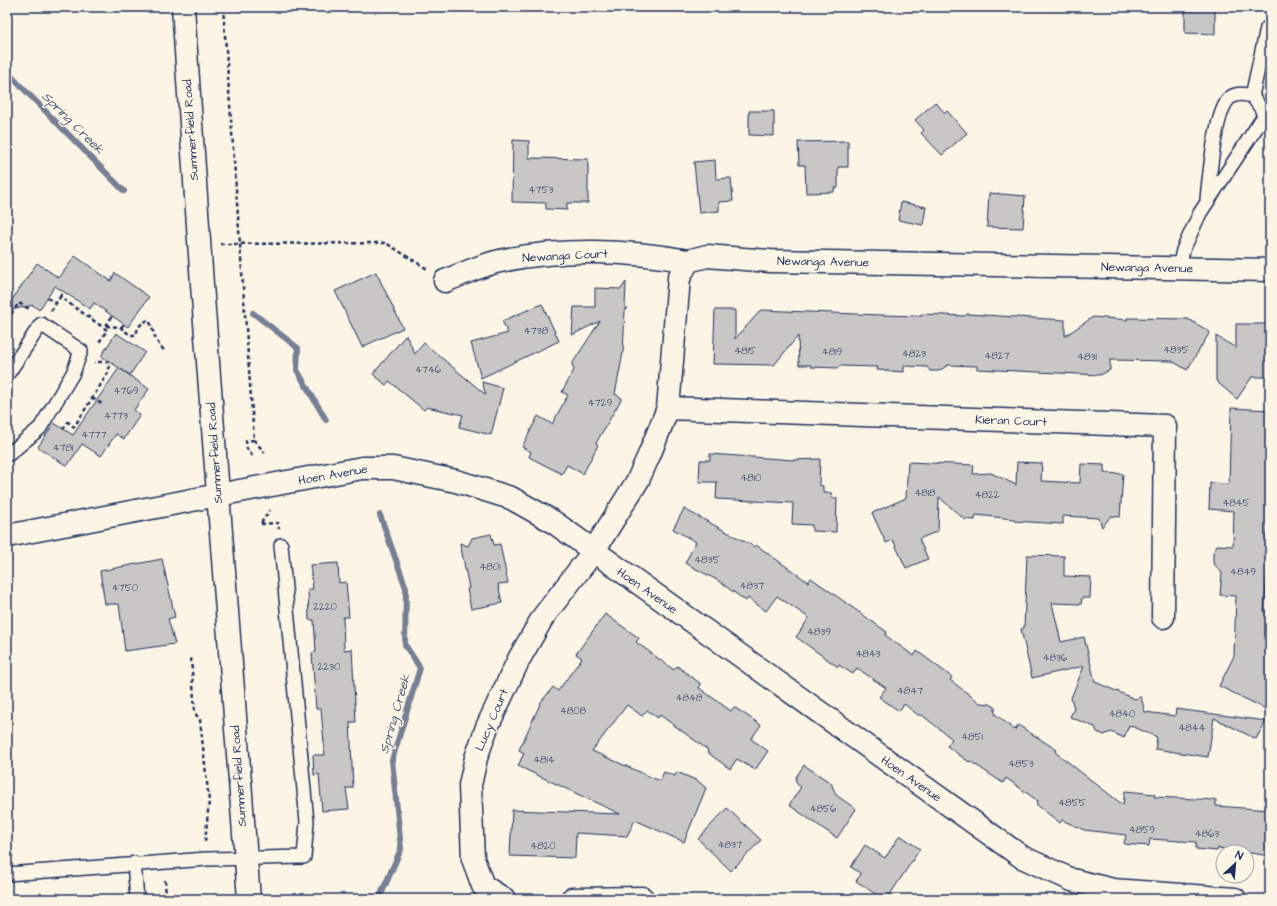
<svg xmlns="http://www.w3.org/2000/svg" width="1277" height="906" font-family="'Architects Daughter',sans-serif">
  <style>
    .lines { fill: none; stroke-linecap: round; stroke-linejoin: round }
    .stream { stroke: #767f94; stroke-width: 6 }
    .building { fill: #c8c7c6; stroke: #1b2f5e }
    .lane-casing { stroke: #1b2f5e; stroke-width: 16 }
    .street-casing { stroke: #1b2f5e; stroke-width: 25 }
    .secondary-casing { stroke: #1b2f5e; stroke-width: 25 }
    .path { stroke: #1b2f5e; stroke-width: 2.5; stroke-dasharray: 4 3; stroke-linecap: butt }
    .lane { stroke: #fcf5e5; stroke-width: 13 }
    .street { stroke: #fcf5e5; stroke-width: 22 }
    .secondary { stroke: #fcf5e5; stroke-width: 22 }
    .labels { text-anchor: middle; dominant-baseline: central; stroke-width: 3; stroke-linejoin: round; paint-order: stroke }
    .number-label { font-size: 10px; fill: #465578 }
    .street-label { font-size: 12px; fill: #1b2f5e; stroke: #fcf5e5 }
    .water-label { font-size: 13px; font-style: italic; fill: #485779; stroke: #fcf5e5 }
  </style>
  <rect width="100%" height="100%" fill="#fcf5e5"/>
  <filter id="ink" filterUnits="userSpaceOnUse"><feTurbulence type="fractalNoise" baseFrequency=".025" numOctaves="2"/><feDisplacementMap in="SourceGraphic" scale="8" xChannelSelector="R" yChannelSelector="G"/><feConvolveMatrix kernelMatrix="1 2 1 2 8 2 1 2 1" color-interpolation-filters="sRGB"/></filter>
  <g filter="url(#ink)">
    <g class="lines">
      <!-- stream -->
      <path class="stream" d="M7 72 124 191
        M253 313 298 348 297 370 326 420
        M379 899 401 849 392 760 420 668 405 645 406 588 380 515"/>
    </g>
    <!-- building -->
    <path class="building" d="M1194 7H1215V34L1185 33V10L1194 11Z
      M935 102 945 113 947 111 967 133 942 155 921 133 924 130 915 120Z
      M749 111H774V136L749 135Z
      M513 140 529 141V158L588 159V203H567V210L546 209V203L512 202Z
      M848 141V167H838V188H834V192L806 193 805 165H799L798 142Z
      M715 160 716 179 731 178 733 201 719 202V211L699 213 694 162Z
      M989 193 1025 196 1023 228 987 227Z
      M901 202 926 207 923 225 898 220Z
      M75 256 111 281 115 273 149 297 128 327 94 303 90 309 55 286 39 310 33 305 7 311V307L37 263 59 278Z
      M376 272 403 328 362 347 335 291Z
      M626 282 625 308H628L625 310 623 353 615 394 622 398 596 443 598 445 583 474 567 465 562 474 529 457 531 452 522 447 538 416 552 424 568 395 562 392 574 370 572 364 600 321 572 335 574 307H595V288L621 289Z
      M542 304 559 341 481 378 471 343 508 333 502 321Z
      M715 310H735V339L761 310 880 315 922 316V314L965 316 967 314 1065 320V336L1093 317 1127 320V318L1188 319 1210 332 1187 370 1172 361 1110 360V370L1100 375 977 369V366L948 365 939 371H930L927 367 904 366V372L877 370 878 367 839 366 838 368 811 367V365H799L798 336 774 365 713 364Z
      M1236 324H1270V377H1252L1237 399 1216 381V336L1236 348Z
      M116 333 145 352 130 375 101 356Z
      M406 335 415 354 424 343 486 395 482 382 503 388 491 435 459 427 463 415 427 407 424 410 389 381 386 385 373 374Z
      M119 368 149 389 134 410 140 415 124 439 116 434 101 456 82 444 67 466 38 447 54 423 73 435Z
      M1231 408 1270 410V505L1265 554H1270V569L1267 572 1264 612 1270 613V711L1219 686 1234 656 1236 596 1220 595 1222 573 1213 563V553L1217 545 1233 546 1234 511 1209 509 1210 483 1229 484Z
      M710 454 794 460 820 459 819 485 823 486V493H832L831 498H837L836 532 812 531V525L792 524 793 503 716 499 717 482H699L700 460H710Z
      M908 462 974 465 973 474 991 473 1016 485 1017 462 1042 463 1041 481 1080 483 1081 464 1104 465V473L1123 474 1120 517 1111 516 1102 527 1099 518 1063 516V524L1014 521V519L976 515 975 520 964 519 939 497 938 531 919 539 928 559 906 568 893 540 886 543 872 513 906 498Z
      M684 509 755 547 756 545 808 582 811 578 887 632 885 635 914 656 917 651 952 677 950 680 980 703 990 704 995 707V714L1015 730 1018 725 1057 750 1055 752 1123 805 1125 791 1155 794 1154 797 1216 800V806L1270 810V856L1218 848 1217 851 1196 849V842L1150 839 1149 846 1124 844 1126 835 1084 830 1062 820 1060 823 1036 804 1038 801 1006 778 1003 783 970 761 969 762 947 746 952 739 922 715H918L904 704 899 711 879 697 886 688 857 668 853 674 839 665 838 667 796 637 809 618 777 596 766 611 748 598 746 601 717 580 685 563 696 542 673 529Z
      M491 534 494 545 500 544 508 583 498 584 502 603 471 609 467 589 469 588 460 543 468 546 472 538Z
      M1027 555 1064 556V576L1091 577 1090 598H1082L1081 604 1052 603 1061 642 1084 637 1095 682 1135 699 1141 697 1145 712 1175 716 1176 709 1266 721 1256 739 1214 718 1208 757 1155 749 1157 737 1129 725 1124 738 1111 732 1104 735 1097 732 1095 727 1070 717 1074 708 1071 698 1084 666 1032 678 1021 629 1024 628Z
      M162 559 175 617 168 619 175 644 125 651 119 604H105L100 571Z
      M338 563 339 583 346 582 349 617H343L344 650 352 649 356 722H350L353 788H346L349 809 322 811 319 774 314 775 313 755H325L321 709H316L312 653 316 652 314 620H309L308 589H313L310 565Z
      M605 614 639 638 636 642 674 670 677 666 701 684 699 688 731 711 734 707 761 725 751 739 768 751 755 770 737 759 730 769 707 752 708 750 660 715 658 718 647 710 642 716 627 705 592 751 660 781 664 772 675 776 677 772 698 781 706 788 684 842 635 820 627 836 576 833 575 858 510 856 512 810 620 814 518 766 524 753 519 750 541 702 553 687 558 691 582 658 576 654Z
      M804 765 831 783 836 795 856 809 837 838 789 805 801 787 796 783V777Z
      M727 808 761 840 731 871 698 839Z
      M900 835 920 849 887 899H883L856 881 861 874 851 867 865 845 885 858Z"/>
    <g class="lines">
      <defs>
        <path id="lane" d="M1207 199C1209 180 1215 108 1231 97 1237 93 1245 94 1252 96
          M1179 268 1183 250 1200 213 1264 116 1261 108 1252 96 1267 28
          M7 375 41 324 81 351 73 373 40 428 9 454 7 453
          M134 863 137 899
          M7 874 207 859 304 857 307 822 281 545"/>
        <path id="street" d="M445 281C463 274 481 265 500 261 559 248 629 250 688 261
          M668 408 1165 426 1163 617
          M218 495 362 468H393L456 481 511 498 552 521 1022 857 1072 880 1113 890 1235 899
          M504 899 483 886 473 859 470 785 476 758 487 727 519 659 543 617 593 552 638 480 650 453 668 408 679 278 688 261 707 256 770 261 1270 270
          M572 899 642 898"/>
        <path id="secondary" d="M183 7 202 284 249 899
          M7 536 218 495"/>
      </defs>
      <!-- lane casing -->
      <use href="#lane" class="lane-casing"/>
      <!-- street casing -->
      <use href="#street" class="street-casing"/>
      <!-- secondary casing -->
      <use href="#secondary" class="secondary-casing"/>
      <!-- path -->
      <path class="path" d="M223 7 254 440 246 441 247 449 253 457
        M220 244 386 243 427 269
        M60 297 63 292
        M47 298 56 303
        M51 311 60 297 107 330 98 344
        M7 320 19 303 31 310
        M106 326 120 327 130 335H136C138 327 140 323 149 320 154 331 154 341 164 350
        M106 326 112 316
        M121 328 124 324
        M92 398 104 405
        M63 429 68 422 74 427 108 373 110 365 108 362H94
        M254 440 265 453
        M261 523 270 510
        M261 524 278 523 279 529
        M191 658 195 713 200 720 209 801 205 843
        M165 880 166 899"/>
      <!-- lane -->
      <use href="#lane" class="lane"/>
      <!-- street -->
      <use href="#street" class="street"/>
      <!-- secondary -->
      <use href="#secondary" class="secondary"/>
    </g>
  </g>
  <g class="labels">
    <!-- number labels -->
    <g class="number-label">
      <text x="541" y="190">4753</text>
      <text x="536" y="331">4738</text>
      <text x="1176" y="350">4835</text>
      <text x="745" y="351">4815</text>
      <text x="832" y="352">4819</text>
      <text x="914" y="354">4823</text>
      <text x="997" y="356">4827</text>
      <text x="1087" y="357">4831</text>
      <text x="428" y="370">4746</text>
      <text x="126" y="391">4769</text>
      <text x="600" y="403">4729</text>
      <text x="116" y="416">4773</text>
      <text x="94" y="435">4777</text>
      <text x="63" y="448">4781</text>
      <text x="751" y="478">4810</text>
      <text x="925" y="493">4818</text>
      <text x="987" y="495">4822</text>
      <text x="1236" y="503">4845</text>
      <text x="707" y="560">4835</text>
      <text x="490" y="567">4801</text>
      <text x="1243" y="572">4849</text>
      <text x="752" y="586">4837</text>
      <text x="125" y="588">4750</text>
      <text x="325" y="607">2220</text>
      <text x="819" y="632">4839</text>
      <text x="868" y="654">4843</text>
      <text x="1055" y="658">4836</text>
      <text x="329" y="667">2230</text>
      <text x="910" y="691">4847</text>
      <text x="689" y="698">4848</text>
      <text x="573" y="711">4808</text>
      <text x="1122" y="714">4840</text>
      <text x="1192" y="728">4844</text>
      <text x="972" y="737">4851</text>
      <text x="544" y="760">4814</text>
      <text x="1021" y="764">4853</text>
      <text x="1072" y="803">4855</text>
      <text x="823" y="809">4856</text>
      <text x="1142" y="830">4859</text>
      <text x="1207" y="834">4863</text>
      <text x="730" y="845">4837</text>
      <text x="543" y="846">4820</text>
    </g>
    <!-- street labels -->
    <g class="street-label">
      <text transform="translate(191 130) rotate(-94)">Summerfield Road</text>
      <text transform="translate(565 256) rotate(-3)">Newanga Court</text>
      <text transform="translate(823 262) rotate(1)">Newanga Avenue</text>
      <text transform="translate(1147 268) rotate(1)">Newanga Avenue</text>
      <text transform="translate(1011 421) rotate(2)">Kieran Court</text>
      <text transform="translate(215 453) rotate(-94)">Summerfield Road</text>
      <text transform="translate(333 475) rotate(-10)">Hoen Avenue</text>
      <text transform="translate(647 591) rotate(35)">Hoen Avenue</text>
      <text transform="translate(492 720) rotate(-67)">Lucy Court</text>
      <text transform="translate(239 776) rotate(-94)">Summerfield Road</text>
      <text transform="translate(911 779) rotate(35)">Hoen Avenue</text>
    </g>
    <!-- water labels -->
    <g class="water-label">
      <text transform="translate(73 123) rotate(45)">Spring Creek</text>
      <text transform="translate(395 714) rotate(-74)">Spring Creek</text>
    </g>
  </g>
  <!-- margin -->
  <rect width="1277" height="906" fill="none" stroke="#fcf5e5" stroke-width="24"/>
  <rect x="12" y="12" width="1253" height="882" fill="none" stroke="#1b2f5e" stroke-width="1.5" filter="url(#ink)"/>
  <!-- north arrow -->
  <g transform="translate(1235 864) rotate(26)"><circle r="19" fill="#fcf5e5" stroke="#a2a6af"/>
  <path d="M0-3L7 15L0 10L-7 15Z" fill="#1b2f5e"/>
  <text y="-6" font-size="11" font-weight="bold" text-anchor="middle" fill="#1b2f5e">N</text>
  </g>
</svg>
